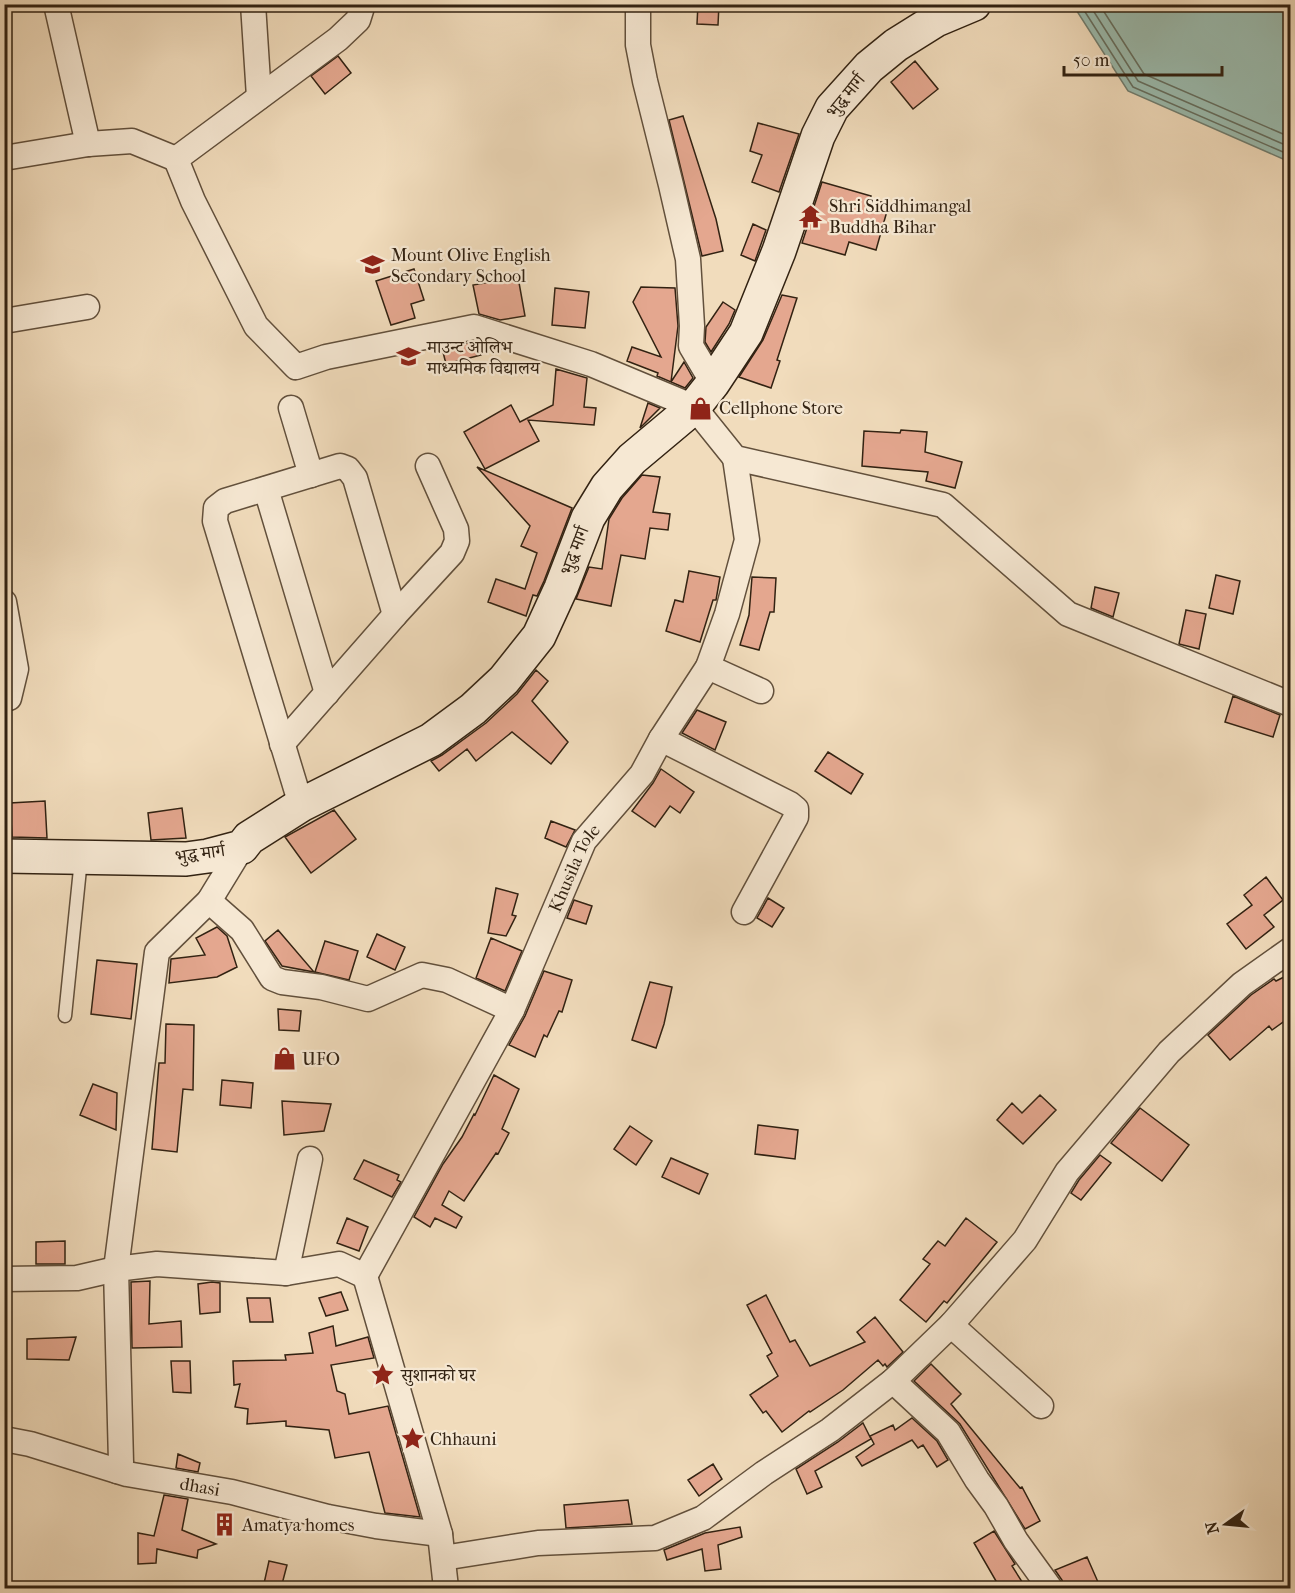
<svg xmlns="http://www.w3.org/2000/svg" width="1295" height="1593" font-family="'IM FELL French Canon','Noto Serif Devanagari',serif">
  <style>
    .water { fill: #9bbcaf; stroke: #717e70; stroke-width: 1.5 }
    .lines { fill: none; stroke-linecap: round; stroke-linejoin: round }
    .shore { stroke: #666f60; stroke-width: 1.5 }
    .building { fill: #e4a78f; stroke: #322212; stroke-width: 1.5 }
    .lane-casing { stroke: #62503c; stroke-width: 15 }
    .street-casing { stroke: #62503c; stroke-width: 27 }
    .secondary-casing { stroke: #322212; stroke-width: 36 }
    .lane { stroke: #f6e8d3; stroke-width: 12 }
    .street { stroke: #f6e8d3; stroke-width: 24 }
    .secondary { stroke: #f6e8d3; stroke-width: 33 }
    .labels { text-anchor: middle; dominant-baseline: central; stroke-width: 4.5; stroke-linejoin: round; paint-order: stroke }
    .street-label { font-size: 18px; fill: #322212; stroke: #f6e8d3 }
    .poi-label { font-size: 18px; fill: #322212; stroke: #f6e8d3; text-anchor: start }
  </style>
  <rect width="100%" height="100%" fill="#f1dcbc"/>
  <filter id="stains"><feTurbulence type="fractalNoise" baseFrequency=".00333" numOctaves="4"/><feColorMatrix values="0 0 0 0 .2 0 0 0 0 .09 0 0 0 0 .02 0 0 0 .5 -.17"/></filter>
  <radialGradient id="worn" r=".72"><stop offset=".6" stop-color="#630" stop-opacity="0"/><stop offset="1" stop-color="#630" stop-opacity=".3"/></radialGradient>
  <!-- water -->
  <path class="water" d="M1073 5H1290V162L1128 91Z"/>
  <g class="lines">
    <!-- shore -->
    <path class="shore" d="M1080 4 1133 87 1290 155
      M1089 4 1138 81 1290 147
      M1099 4 1144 74 1290 137"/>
  </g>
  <!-- building -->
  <path class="building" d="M698 4H719L718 25 697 24Z
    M338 56 351 73 325 94 311 76Z
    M915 61 938 89 913 109 891 82Z
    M683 116 716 219 723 251 702 256 669 120Z
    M758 123 799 134 779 192 752 182 762 155 750 151Z
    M822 182 871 196 870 199 889 204 876 250 849 242 845 255 802 243Z
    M753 224 766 230 755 261 741 255Z
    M414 269 424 300 411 304 415 318 391 325 376 281Z
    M518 277 525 316 500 320 479 314 473 285Z
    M641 287 675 288 678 326 671 382 657 376 658 373 627 361 632 347 661 357 633 302Z
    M555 288 589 292 585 328 552 325Z
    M782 295 797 298 777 360 780 361 771 388 739 377 763 340Z
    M723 302 735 310 729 324 711 352 705 342 706 327Z
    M473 342 478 343 481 355 446 364 442 348Z
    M684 362 693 378 685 388 671 382Z
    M556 369 587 378 584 407 596 408 594 425 528 420 539 441 485 469 464 432 511 405 520 422 553 405Z
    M648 403 660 408 640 428Z
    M901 430 927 432 925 452 962 462 955 488 926 481 928 472 862 466 864 431 900 433Z
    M477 467 572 508 544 581 537 596 533 595 526 616 488 602 496 579 525 589 537 553 521 546 530 526Z
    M642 475 660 477 653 512 670 514 668 530 650 528 645 559 621 555 611 606 576 599 589 567 602 569 609 519 622 498Z
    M689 571 720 577 716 600H713L700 642 666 631 675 600 683 602Z
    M1216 575 1240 581 1233 614 1209 608Z
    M752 577 776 578 774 612H770L759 650 740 645 749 615Z
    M1095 587 1119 593 1113 617 1091 608Z
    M1186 610 1206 614 1199 649 1179 644Z
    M536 670 548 681 532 701 568 742 551 764 512 732 476 761 467 749 439 771 431 761 442 755 486 723 517 694Z
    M1233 696 1280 715 1273 737 1225 722Z
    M697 710 726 722 715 750 682 733Z
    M828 752 863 774 851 794 815 771Z
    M661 769 694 792 680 813 670 806 655 827 632 811 653 783Z
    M45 801 47 838 12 837 10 803Z
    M182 808 186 838 151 840 148 813Z
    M334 810 356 839 311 873 285 837Z
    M551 821 575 830 566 847 545 838Z
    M1266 877 1283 900 1264 915 1274 927 1246 949 1227 924 1252 905 1244 895Z
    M496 888 518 894 512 915 516 916 506 936 488 933Z
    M768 898 784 908 772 927 757 918Z
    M574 900 592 906 586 924 567 918Z
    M217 927 227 936 237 967 217 977 169 983 171 959 205 955 196 938Z
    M278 930 314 972 282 966 265 941Z
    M377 934 405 947 395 970 367 957Z
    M491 938 522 951 505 991 476 978Z
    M325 941 358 951 349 980 315 972Z
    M97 960 137 964 131 1019 91 1014Z
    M544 971 572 980 562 1012 559 1011 547 1037 544 1035 535 1057 509 1045 525 1016Z
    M1290 974V1017L1272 1030 1269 1026 1230 1060 1208 1035 1251 995 1274 979 1276 981Z
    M650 982 672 987 664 1024 656 1048 632 1040Z
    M278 1009 301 1011 299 1031 279 1030Z
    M166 1024 194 1025 193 1090 183 1089 177 1152 152 1149 159 1063H165Z
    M494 1075 519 1089 502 1129 509 1133 498 1154 496 1153 464 1201 449 1191 442 1205 462 1217 456 1228 435 1218 430 1227 414 1217 443 1164 462 1137 474 1114 475 1115Z
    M222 1080 253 1083 251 1108 220 1105Z
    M93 1084 117 1093 116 1130 80 1115Z
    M1040 1095 1056 1110 1023 1144 997 1120 1012 1103 1022 1113Z
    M282 1101 331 1104 324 1131 284 1135Z
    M1140 1108 1189 1145 1162 1181 1111 1143Z
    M758 1125 798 1130 795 1159 755 1154Z
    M630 1126 652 1141 636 1165 614 1149Z
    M1100 1155 1111 1163 1081 1200 1071 1193 1079 1180Z
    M671 1158 708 1174 699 1194 662 1177Z
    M364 1160 399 1175 397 1180 401 1182 392 1197 354 1179Z
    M347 1218 368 1227 359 1251 337 1243Z
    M966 1218 997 1242 947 1303 944 1301 926 1322 900 1300 930 1264 923 1259 938 1241 945 1246Z
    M65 1241V1264H36V1242Z
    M150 1281 149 1324 181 1321 182 1347 132 1348 131 1282Z
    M212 1282 220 1283V1312L200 1314 198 1284Z
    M341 1292 348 1310 326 1316 319 1298Z
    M766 1295 790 1342 795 1340 810 1366 865 1342 857 1332 875 1317 903 1352 887 1367 885 1364 883 1366 878 1360 843 1390 810 1412 809 1411 782 1432 766 1411 763 1413 750 1395 778 1376 767 1356 772 1353 747 1305Z
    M247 1298H270L273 1322H250Z
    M333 1326 336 1346 368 1337 374 1358 331 1365 337 1391 345 1394 349 1414 388 1406 420 1517 385 1513 369 1452 335 1458 329 1430 286 1426V1421L247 1424 248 1409 235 1407 240 1384 234 1385 233 1361 286 1360 285 1355 313 1353 309 1333Z
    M76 1337 69 1360 27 1359V1339Z
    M171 1361H190L191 1393 173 1392Z
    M931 1364 961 1394 951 1404 1020 1488 1022 1487 1040 1521 1025 1529 960 1424 914 1381Z
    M912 1418 937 1441 948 1460 937 1467 923 1445 918 1448 912 1440 862 1466 856 1457 874 1444 870 1436 893 1425 895 1430Z
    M863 1423 871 1439 815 1471 822 1487 807 1494 796 1469 838 1442Z
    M178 1454 200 1463 198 1472 176 1468Z
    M713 1464 722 1479 699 1496 688 1480Z
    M164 1495 188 1499 182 1530 216 1544 198 1550 197 1558 157 1549 156 1563 138 1564V1533L154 1536Z
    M628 1500 632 1524 566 1528 564 1505Z
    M740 1527 742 1537 718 1545 721 1569 705 1571 702 1549 667 1560 664 1550 705 1533Z
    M994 1531 1015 1564 1012 1566 1026 1588H1000L974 1543Z
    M1087 1557 1098 1582 1084 1588H1064L1062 1580 1055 1570Z
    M269 1561 287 1565 281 1588H263Z"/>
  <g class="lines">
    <defs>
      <path id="lane" d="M65 1016 81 859"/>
      <g id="street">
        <path d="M56 4 88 144"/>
        <path d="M253 4 259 97"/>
        <path d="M363 4 358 20 338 39 176 159 193 201 256 326 296 367 326 357 474 327 591 364 694 407 735 458 943 505 1068 614 1290 704"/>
        <path d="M638 4V45L645 81 671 185 688 259 692 326 691 346 713 383"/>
        <path d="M4 158 88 144 132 141 176 159"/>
        <path d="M4 321 87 307"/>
        <path d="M291 408 311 475"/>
        <path d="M266 489 327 693"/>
        <path d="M4 602 16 669 9 698"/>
        <path d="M708 667 761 691"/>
        <path d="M661 739 790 804 796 809V817L744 912"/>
        <path d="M282 744 395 615 452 553 457 541 456 529 428 466"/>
        <path d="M301 805 215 521 216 508 225 501 340 466 348 469 355 478 395 615"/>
        <path d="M209 901 242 930 272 978 282 982 321 987 368 999 422 975 447 980 512 1010"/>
        <path d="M286 1273 310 1159"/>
        <path id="s1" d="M365 1276 512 1010 584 841 642 774 661 739 708 667 727 614 747 540 735 458"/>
        <path d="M365 1276 440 1534 446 1588"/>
        <path d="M4 1279 77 1278 116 1269 157 1264 286 1273 339 1264 365 1276"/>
        <path d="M951 1325 1041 1406"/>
        <path d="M893 1381 948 1432 977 1480 996 1506 1016 1541 1050 1588"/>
        <path id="s2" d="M4 1439 30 1444 127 1474 232 1492 328 1517 376 1526 440 1534"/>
        <path d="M117 1471 121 1462 116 1269 157 952 209 901 242 847"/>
        <path d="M443 1558 538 1543 655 1538 703 1518 764 1473 830 1430 893 1381 951 1325 1025 1240 1067 1172 1169 1052 1242 984 1290 950"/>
      </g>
      <path id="secondary" d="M4 856 186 859 208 856 242 847 249 838 301 805 431 740 473 709 504 680 539 636 561 588 588 518 607 487 632 459 694 407 713 383 746 333 779 251 818 136 832 108 869 67 896 45 936 20 974 4"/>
    </defs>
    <!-- lane casing -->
    <use href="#lane" class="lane-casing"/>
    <!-- street casing -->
    <use href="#street" class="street-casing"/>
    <!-- secondary casing -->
    <use href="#secondary" class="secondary-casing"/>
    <!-- lane -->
    <use href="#lane" class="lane"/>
    <!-- street -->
    <use href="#street" class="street"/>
    <!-- secondary -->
    <use href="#secondary" class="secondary"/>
  </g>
  <!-- icons -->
  <defs>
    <symbol id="temple-bare" viewBox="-9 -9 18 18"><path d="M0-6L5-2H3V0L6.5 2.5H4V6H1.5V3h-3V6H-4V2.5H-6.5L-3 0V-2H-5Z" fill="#8f2418" stroke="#f6e8d3" stroke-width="2.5" paint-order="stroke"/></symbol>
    <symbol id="school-bare" viewBox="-9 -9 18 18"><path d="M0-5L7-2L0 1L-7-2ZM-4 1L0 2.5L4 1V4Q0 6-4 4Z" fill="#8f2418" stroke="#f6e8d3" stroke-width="2.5" paint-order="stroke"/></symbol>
    <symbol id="shop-bare" viewBox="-9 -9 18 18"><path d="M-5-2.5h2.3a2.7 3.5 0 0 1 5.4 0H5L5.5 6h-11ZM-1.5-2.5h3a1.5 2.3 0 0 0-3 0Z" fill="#8f2418" stroke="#f6e8d3" stroke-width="2.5" paint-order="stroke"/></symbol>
    <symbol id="sight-bare" viewBox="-9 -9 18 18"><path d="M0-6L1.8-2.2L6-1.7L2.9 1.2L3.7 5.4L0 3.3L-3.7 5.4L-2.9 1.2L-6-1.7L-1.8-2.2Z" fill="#8f2418" stroke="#f6e8d3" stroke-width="2.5" paint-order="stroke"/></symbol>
    <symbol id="building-bare" viewBox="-9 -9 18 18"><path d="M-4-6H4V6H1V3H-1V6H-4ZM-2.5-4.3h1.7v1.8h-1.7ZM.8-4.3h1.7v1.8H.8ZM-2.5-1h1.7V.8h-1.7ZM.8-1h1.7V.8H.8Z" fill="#8f2418" stroke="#f6e8d3" stroke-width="2.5" paint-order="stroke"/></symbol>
  </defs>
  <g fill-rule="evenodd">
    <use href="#temple-bare" x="794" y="200" width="33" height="33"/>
    <use href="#school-bare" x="356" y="248" width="33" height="33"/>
    <use href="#school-bare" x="392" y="340" width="33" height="33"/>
    <use href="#shop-bare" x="684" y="392" width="33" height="33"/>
    <use href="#shop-bare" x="268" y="1042" width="33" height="33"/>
    <use href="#sight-bare" x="366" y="1358" width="33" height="33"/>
    <use href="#sight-bare" x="396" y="1422" width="33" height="33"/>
    <use href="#building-bare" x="208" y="1508" width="33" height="33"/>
  </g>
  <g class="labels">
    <!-- street labels -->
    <g class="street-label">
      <text transform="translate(846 96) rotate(-51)">भुद्ध मार्ग</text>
      <text transform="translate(575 551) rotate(-69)">भुद्ध मार्ग</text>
      <text transform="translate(200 854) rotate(-8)">भुद्ध मार्ग</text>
      <text stroke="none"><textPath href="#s1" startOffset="459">Khusila Tole</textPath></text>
      <text stroke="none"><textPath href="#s2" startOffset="202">dhasi</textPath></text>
    </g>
    <!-- poi labels -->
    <g class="poi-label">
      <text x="829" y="206">Shri Siddhimangal<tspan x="829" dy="21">Buddha Bihar</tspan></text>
      <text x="391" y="255">Mount Olive English<tspan x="391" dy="21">Secondary School</tspan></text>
      <text x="427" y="347">माउन्ट ओलिभ<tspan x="427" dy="21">माध्यमिक विद्यालय</tspan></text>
      <text x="719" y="408">Cellphone Store</text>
      <text x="302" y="1059">UFO</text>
      <text x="401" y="1375">सुशानको घर</text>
      <text x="430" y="1439">Chhauni</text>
      <text x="242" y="1525">Amatya homes</text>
    </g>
  </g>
  <!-- margin -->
  <rect width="1295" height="1593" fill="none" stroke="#f1dcbc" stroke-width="24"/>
  <rect x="6" y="6" width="1283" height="1581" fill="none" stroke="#322212" stroke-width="3"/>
  <rect x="12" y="12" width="1271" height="1569" fill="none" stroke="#322212" stroke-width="1.5"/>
  <!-- north arrow -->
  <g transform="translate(1226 1524) rotate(255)" stroke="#f6e8d3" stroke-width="4.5" paint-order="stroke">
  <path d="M0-4.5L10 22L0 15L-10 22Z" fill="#322212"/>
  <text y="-9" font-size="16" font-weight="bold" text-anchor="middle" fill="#322212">N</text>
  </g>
  <!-- scale -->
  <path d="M1064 66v9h158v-9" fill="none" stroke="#322212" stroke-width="3"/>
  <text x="1073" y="66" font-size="18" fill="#322212" stroke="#f6e8d3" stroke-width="4.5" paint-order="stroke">50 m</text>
  <rect width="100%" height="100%" filter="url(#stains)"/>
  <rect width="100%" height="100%" fill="url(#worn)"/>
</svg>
